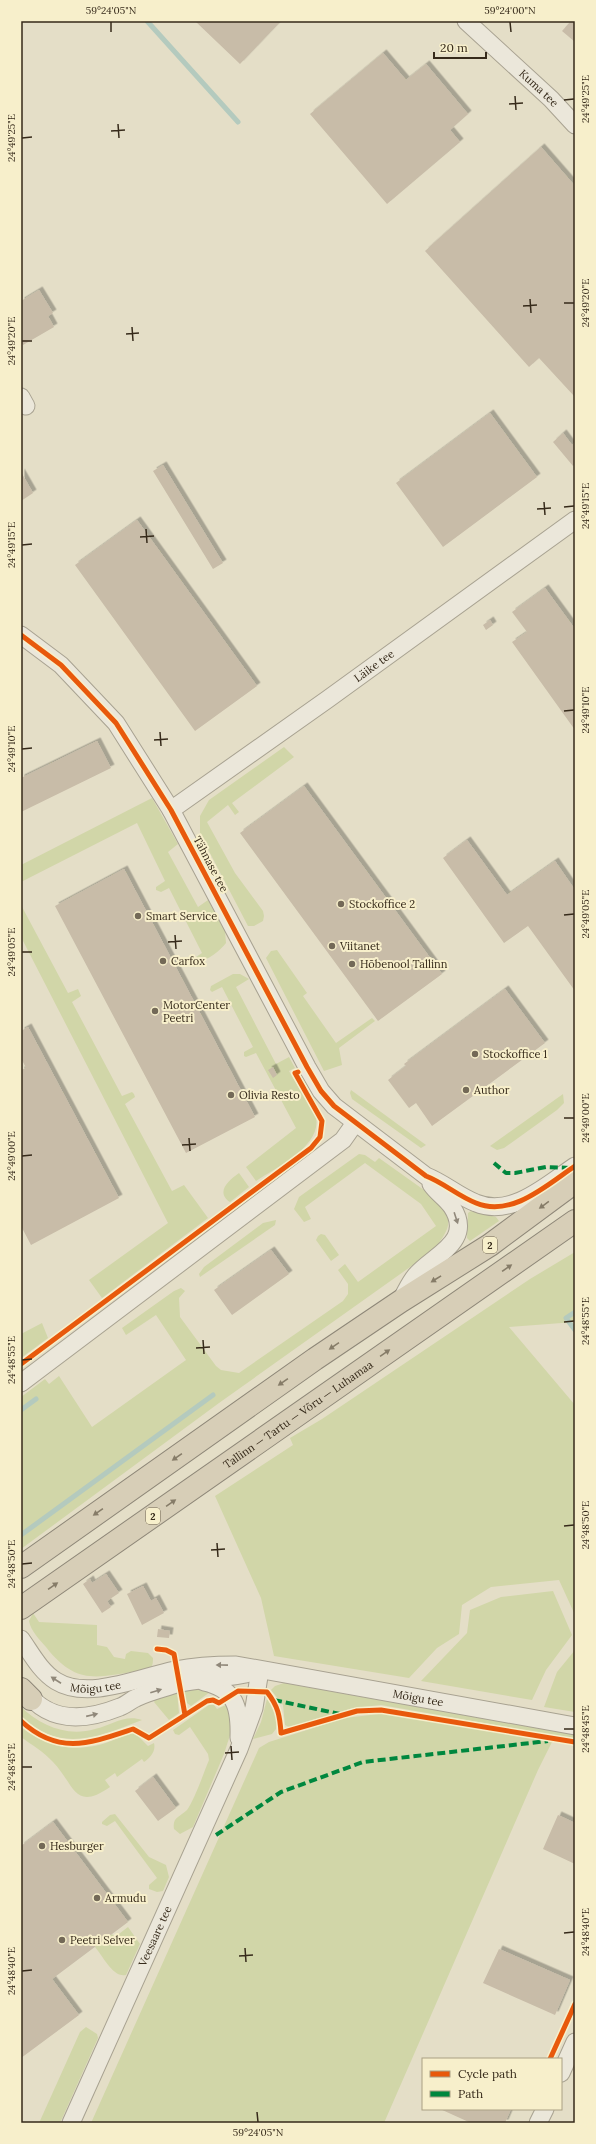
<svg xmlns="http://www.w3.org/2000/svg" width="596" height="2144" font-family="Lora,serif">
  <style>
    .green { fill: #d1d6a8 }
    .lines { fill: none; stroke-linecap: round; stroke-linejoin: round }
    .stream { stroke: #b4cabe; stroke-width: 5 }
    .building { fill: #c8bca8; filter: url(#shadow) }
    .minor-casing { stroke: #a8a291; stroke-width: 19 }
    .highway-casing { stroke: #8e8778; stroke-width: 24 }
    .minor { stroke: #ebe7da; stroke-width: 17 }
    .highway { stroke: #d7ceb7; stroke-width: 22 }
    .quiet { stroke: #00873e; stroke-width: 4; stroke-dasharray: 8 4; stroke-linecap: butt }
    .cycleway-casing { stroke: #f7efcb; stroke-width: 8 }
    .cycleway { stroke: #e8590c; stroke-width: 5 }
    .oneway { fill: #867c68 }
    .oneway2 { fill: #90887a }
    .ticks { fill: none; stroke: #362a1a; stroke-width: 1.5 }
    .poi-dot { fill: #736957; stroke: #f7efcb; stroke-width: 1.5 }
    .labels { text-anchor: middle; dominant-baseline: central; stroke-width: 4; stroke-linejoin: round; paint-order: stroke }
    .shield { fill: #f7efcb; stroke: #70654f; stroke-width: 1 }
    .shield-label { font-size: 10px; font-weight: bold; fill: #362a1a }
    .street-label { font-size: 11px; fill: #362a1a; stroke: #f7efcb }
    .poi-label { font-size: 11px; fill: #362a1a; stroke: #f7efcb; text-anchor: start }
    .neatline { fill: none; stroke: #362a1a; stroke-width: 1.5 }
    .ticks-label { font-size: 10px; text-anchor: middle; fill: #362a1a }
  </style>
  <defs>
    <filter id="shadow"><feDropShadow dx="3.5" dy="-3.5" stdDeviation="0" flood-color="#0004"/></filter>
  </defs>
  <rect width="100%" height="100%" fill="#e4dec7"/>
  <!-- green -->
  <path class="green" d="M284 747 294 757 232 803 239 812 235 815 228 805 207 822 235 873 263 911 264 916 263 921 254 926H248L200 834V816L209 800Z
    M152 798 178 844 168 852 198 907 208 900 225 931 226 943C220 951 208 960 198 962L193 959 202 953 169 888 161 892 156 890V887L165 881 137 823 21 882V865Z
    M21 905 68 993 78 989 81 996 72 1002 122 1096 132 1092 134 1094 135 1097 125 1104 172 1191 184 1185 208 1218 102 1298 89 1280 168 1223 21 937Z
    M277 950 307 993 303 996 336 1043 372 1018 375 1021 339 1048 342 1065 324 1071 266 958 271 951Z
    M233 974H240L249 979 236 987 276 1064 289 1057 295 1068 289 1071 316 1117C322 1146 277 1167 256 1181L246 1167 296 1128 256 1053 246 1057 244 1056V1052L253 1047 222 987 212 992 210 990 211 986Z
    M351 1090 426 1145 421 1148 352 1099 350 1093Z
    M563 1094 564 1103 557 1110 504 1148 497 1150 490 1146Z
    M359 1154 365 1155 375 1162 379 1158 438 1200C455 1222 449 1229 434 1250L219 1403 21 1549V1397L45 1379 49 1384 59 1376 92 1427 186 1360 156 1315 126 1335 122 1328 174 1291 181 1288 185 1291 179 1298 180 1317 216 1366 221 1370 239 1373 343 1301 348 1294V1284L338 1270 345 1264 358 1282 436 1226 421 1204 365 1163 305 1207 311 1219 304 1222 294 1209 299 1197Z
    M239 1173 249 1187 230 1202C215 1192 229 1180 239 1173Z
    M471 1211 496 1217 499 1221 470 1241 467 1238 468 1213Z
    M276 1220 275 1225 200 1277 199 1274 204 1267 263 1223Z
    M321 1234 325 1235 339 1255 331 1261 316 1240 318 1236Z
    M575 1252V1322L509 1327 575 1405V1615L559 1580 491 1587 462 1605 459 1634 437 1648 409 1678 274 1656 261 1598 215 1496 293 1445 290 1438 322 1419 530 1279Z
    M42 1323 48 1338 21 1358V1334Z
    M553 1591 572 1635 546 1670 532 1700 421 1681 467 1633 470 1610 501 1597Z
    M33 1613 39 1622 97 1625V1645L107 1647 114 1657 125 1659 126 1654 131 1651 148 1653 153 1658C153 1666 152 1668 145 1670 99 1676 78 1688 46 1647 39 1639 31 1631 29 1621Z
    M575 1650V1712L544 1707 557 1672Z
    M284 1683 575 1735V1739L381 1705 353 1708 289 1727 285 1725 283 1705 271 1690 275 1686Z
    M191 1689 210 1692 191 1706 187 1703 182 1690Z
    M177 1691 179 1713 169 1720 154 1702 155 1700Z
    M267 1699C274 1707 278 1719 276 1729L272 1734 253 1739 261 1722Z
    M209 1705H214L217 1709 226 1705 231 1721V1732L224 1754 193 1827 180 1834 174 1829C172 1817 180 1817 187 1810 194 1801 204 1772 209 1760L208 1754 190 1727 179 1735 175 1734 173 1730Z
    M21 1707C41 1726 67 1737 95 1729 112 1725 125 1714 142 1720 98 1737 60 1754 21 1716Z
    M387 1713 552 1742 538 1770 384 2123H91L259 1748 269 1742 345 1718Z
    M21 1727C47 1746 68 1752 99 1745 111 1742 122 1735 135 1733L148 1746 154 1743C156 1751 151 1757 144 1762L142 1759 117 1777 115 1773 105 1780 110 1787C74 1812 75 1785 53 1762 44 1752 32 1745 21 1737Z
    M115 1814 149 1857 166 1865 169 1877 163 1891 157 1892 149 1889V1885L157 1878 115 1821 107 1826 102 1824V1822L110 1815Z
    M128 1927 140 1944 126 1975C113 1978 103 1956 95 1947L112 1934 115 1937Z
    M86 2027 97 2034 98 2038 60 2123H39L80 2032Z"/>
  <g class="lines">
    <!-- stream -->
    <path class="stream" d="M147 21 238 122
      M575 1312 566 1318 575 1330
      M21 1410 36 1399
      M21 1535 213 1395"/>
  </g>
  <!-- building -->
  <path class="building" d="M195 21H281L240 64Z
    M571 21H575V42L562 31Z
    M383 53 406 80 426 64 468 114 450 130 460 142 387 204 310 114Z
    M541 147 575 186 574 396 539 358 529 367 425 251Z
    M39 290 53 313 48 316 54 327 23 345 21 342V301Z
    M490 413 537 477 443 547 396 483Z
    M563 433 572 445 575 442V464L573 466 553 442Z
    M163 465 223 563 213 569 153 471Z
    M21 472 33 493 21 501Z
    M137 520 257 686 195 731 75 565Z
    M545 588 575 629V730L512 642 527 632 512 612Z
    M490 620 493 625 486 630 483 625Z
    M97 741 111 768 21 812V778Z
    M304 786 442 974 378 1021 240 833Z
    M467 840 507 895 555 861 575 890V991L528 926 504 943 443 858Z
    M124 869 255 1117 186 1153 55 906Z
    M505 989 545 1043 432 1126 416 1103 409 1108 388 1080 406 1066 404 1064Z
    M28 1027 119 1198 31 1245 21 1226V1070L26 1068 21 1058V1031Z
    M273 1067 277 1075 273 1078 268 1070Z
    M271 1250 289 1274 232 1315 214 1290Z
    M106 1574 119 1593 107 1601 111 1607 102 1613 83 1584 90 1579 92 1583Z
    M143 1586 151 1601 156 1598 164 1613 142 1625 127 1594Z
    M158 1629 170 1631 169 1638 157 1637Z
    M153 1777 176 1808 158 1821 135 1791Z
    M558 1815 575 1823V1864L543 1849Z
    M53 1822 128 1922 52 1979 79 2015 21 2058V1846Z
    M499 1949 570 1980 555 2015 483 1983Z
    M440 2109H511L505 2123H471Z"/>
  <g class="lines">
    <defs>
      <g id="minor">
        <path id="s1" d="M466 21 551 99 575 125"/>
        <path d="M21 397 26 406"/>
        <path d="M21 635 61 665 116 723 171 810 307 1067 321 1091 334 1106 426 1176C444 1183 458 1196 476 1203 512 1218 548 1184 575 1166"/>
        <path id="s2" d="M171 810 328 699 575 520"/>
        <path d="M401 1300C406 1292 410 1281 417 1274 435 1254 474 1241 452 1207 446 1198 437 1193 431 1184"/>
        <path d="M21 1383 343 1140 355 1123"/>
        <path id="s3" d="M21 1639C31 1653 40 1671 56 1681 88 1701 140 1677 175 1670 195 1666 215 1665 236 1665L575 1726"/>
        <path d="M204 1682C236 1689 240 1708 239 1738"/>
        <path d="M24 1689C48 1724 85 1721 120 1707 126 1705 131 1700 136 1698 148 1692 164 1688 177 1684 202 1678 228 1679 253 1672"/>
        <path d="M561 2073 575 2042"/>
        <path id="s4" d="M71 2123 239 1749 254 1708 260 1670"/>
        <path d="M538 2123 545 2109"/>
      </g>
      <g id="highway">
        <path d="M21 1567 315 1359 401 1301 490 1245 575 1182"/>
        <path id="s5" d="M21 1608 575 1221"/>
        <path d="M21 1689 31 1699"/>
      </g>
    </defs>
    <!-- minor casing -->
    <use href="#minor" class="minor-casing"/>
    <!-- highway casing -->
    <use href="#highway" class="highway-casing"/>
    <!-- minor -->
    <use href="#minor" class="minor"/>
    <!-- highway -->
    <use href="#highway" class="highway"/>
    <!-- quiet -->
    <path class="quiet" d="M494 1163 506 1173H515L546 1167 572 1168
      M274 1700 340 1714
      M216 1835 281 1792 363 1762 548 1741"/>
    <defs>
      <path id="cycleway" d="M21 635 61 665 116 723 171 810 307 1067 321 1091 334 1106 426 1176C444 1183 458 1196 476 1203 512 1218 548 1184 575 1166
        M21 1364 311 1148 320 1137 322 1121 295 1073 298 1072
        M157 1649 166 1650 174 1654 185 1715
        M21 1721C59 1756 91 1743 133 1729L149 1738 207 1701 213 1700 219 1703 238 1691 267 1692C278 1706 280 1716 281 1733L357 1711 381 1710 575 1742
        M550 2059 575 2004"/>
    </defs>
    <!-- cycleway casing -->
    <use href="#cycleway" class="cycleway-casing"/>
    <!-- cycleway -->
    <use href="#cycleway" class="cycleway"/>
  </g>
  <!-- one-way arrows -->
  <defs><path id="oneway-solid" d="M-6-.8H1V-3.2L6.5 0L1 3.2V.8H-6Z"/></defs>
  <g class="oneway">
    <use href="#oneway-solid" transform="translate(544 1205) rotate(144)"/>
    <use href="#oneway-solid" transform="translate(507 1268) rotate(-35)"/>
    <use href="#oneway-solid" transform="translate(436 1279) rotate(148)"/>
    <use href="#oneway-solid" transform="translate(334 1346) rotate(146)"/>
    <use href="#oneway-solid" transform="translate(385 1353) rotate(-35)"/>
    <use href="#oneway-solid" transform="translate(283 1382) rotate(145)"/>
    <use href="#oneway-solid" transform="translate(177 1457) rotate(145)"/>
    <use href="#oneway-solid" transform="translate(171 1503) rotate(-35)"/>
    <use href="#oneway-solid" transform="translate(98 1512) rotate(145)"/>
    <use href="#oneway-solid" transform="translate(53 1586) rotate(-35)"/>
  </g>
  <g class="oneway2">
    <use href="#oneway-solid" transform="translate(456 1218) rotate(72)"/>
    <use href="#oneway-solid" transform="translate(222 1665) rotate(-179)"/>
    <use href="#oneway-solid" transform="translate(56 1680) rotate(-147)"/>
    <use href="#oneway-solid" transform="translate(156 1691) rotate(-18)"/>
    <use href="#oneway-solid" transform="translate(92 1715) rotate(-13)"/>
  </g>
  <!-- ticks -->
  <path class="ticks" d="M111 22V32M510 22 511 32M515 96 516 110M564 100 574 99M509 104 523 103M118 124 119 138M111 131 125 130M22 138 32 137M530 299 531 313M564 303H574M523 306 537 305M132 327 133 341M126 334 139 333M22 341H32M544 502 545 515M564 507 574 506M537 509 551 508M146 529 147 543M140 537 154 536M22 545 32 544M564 711 574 710M160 732 161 746M154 740 168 739M22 749 32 748M564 915 574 914M175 935 176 949M168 942 182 941M22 952H32M564 1118H574M189 1138 190 1151M182 1145 196 1144M22 1156 32 1155M564 1322 574 1321M203 1340 204 1354M196 1348 210 1347M22 1360 32 1359M564 1526 574 1525M217 1543 218 1557M211 1550 225 1549M22 1564 32 1563M564 1729H574M231 1746 232 1760M225 1753 239 1752M22 1767H32M564 1933 574 1932M245 1948 246 1962M239 1956 253 1955M22 1971 32 1970M257 2112 258 2122"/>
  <!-- markers -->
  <g class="poi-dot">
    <circle cx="341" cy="904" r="4"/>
    <circle cx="138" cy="916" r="4"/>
    <circle cx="332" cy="946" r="4"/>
    <circle cx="163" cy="961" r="4"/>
    <circle cx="352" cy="964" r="4"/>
    <circle cx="155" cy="1011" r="4"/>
    <circle cx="475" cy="1054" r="4"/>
    <circle cx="466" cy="1090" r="4"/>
    <circle cx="231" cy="1095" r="4"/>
    <circle cx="42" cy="1846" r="4"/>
    <circle cx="97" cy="1898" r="4"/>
    <circle cx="62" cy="1940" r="4"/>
  </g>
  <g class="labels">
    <!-- shield labels -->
    <g class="shield">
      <rect x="483" y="1237" width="14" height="16" rx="3"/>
      <rect x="146" y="1508" width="14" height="16" rx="3"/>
    </g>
    <g class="shield-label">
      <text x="490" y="1245">2</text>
      <text x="153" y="1516">2</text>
    </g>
    <!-- street labels -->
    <g class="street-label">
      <text stroke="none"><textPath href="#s1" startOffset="99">Kuma tee</textPath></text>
      <text stroke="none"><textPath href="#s2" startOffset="249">Läike tee</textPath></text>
      <text transform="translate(211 864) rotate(62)">Tähnase tee</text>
      <text stroke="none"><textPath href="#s5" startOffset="338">Tallinn — Tartu — Võru — Luhamaa</textPath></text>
      <text stroke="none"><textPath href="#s3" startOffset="96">Mõigu tee</textPath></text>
      <text stroke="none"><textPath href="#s3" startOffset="424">Mõigu tee</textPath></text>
      <text stroke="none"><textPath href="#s4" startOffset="205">Veesaare tee</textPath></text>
    </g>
    <!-- poi labels -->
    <g class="poi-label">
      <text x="349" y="904">Stockoffice 2</text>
      <text x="146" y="916">Smart Service</text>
      <text x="340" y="946">Viitanet</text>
      <text x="171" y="961">Carfox</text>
      <text x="360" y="964">Hõbenool Tallinn</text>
      <text x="163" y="1005">MotorCenter<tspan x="163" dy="13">Peetri</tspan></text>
      <text x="483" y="1054">Stockoffice 1</text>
      <text x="474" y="1090">Author</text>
      <text x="239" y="1095">Olivia Resto</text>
      <text x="50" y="1846">Hesburger</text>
      <text x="105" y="1898">Armudu</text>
      <text x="70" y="1940">Peetri Selver</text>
    </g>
  </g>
  <!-- border -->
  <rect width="596" height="2144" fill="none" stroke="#f7efcb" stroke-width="44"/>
  <!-- legend -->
  <rect x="422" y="2058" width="140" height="52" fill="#f7efcb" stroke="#aaa084"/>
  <rect x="430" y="2071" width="20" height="6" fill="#e8590c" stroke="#aaa084"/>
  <text x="458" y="2078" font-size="12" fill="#362a1a">Cycle path</text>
  <rect x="430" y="2091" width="20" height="6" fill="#00873e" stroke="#aaa084"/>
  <text x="458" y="2098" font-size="12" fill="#362a1a">Path</text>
  <!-- scale -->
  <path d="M434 52v6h52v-6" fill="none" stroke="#362a1a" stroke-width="2"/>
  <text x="440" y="52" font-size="12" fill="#362a1a" stroke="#f7efcb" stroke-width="3" paint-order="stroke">20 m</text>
  <rect x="22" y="22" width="552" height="2100" class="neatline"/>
  <g class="ticks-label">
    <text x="111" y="14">59°24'05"N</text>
    <text x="510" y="14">59°24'00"N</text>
    <text transform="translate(585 99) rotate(-90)" y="4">24°49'25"E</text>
    <text transform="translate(11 138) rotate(-90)" y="4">24°49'25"E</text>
    <text transform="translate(585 303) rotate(-90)" y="4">24°49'20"E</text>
    <text transform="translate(11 341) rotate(-90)" y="4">24°49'20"E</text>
    <text transform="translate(585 506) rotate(-90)" y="4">24°49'15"E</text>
    <text transform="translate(11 545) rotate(-90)" y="4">24°49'15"E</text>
    <text transform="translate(585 710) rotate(-90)" y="4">24°49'10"E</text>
    <text transform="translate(11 749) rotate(-90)" y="4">24°49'10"E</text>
    <text transform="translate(585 914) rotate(-90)" y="4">24°49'05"E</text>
    <text transform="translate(11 952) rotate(-90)" y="4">24°49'05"E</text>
    <text transform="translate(585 1118) rotate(-90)" y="4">24°49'00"E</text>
    <text transform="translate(11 1156) rotate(-90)" y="4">24°49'00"E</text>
    <text transform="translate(585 1321) rotate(-90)" y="4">24°48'55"E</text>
    <text transform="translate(11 1360) rotate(-90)" y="4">24°48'55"E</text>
    <text transform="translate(585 1525) rotate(-90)" y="4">24°48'50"E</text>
    <text transform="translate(11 1564) rotate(-90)" y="4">24°48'50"E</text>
    <text transform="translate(585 1729) rotate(-90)" y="4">24°48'45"E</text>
    <text transform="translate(11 1767) rotate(-90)" y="4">24°48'45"E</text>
    <text transform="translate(585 1932) rotate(-90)" y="4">24°48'40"E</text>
    <text transform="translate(11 1971) rotate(-90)" y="4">24°48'40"E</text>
    <text x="258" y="2136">59°24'05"N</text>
  </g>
</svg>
